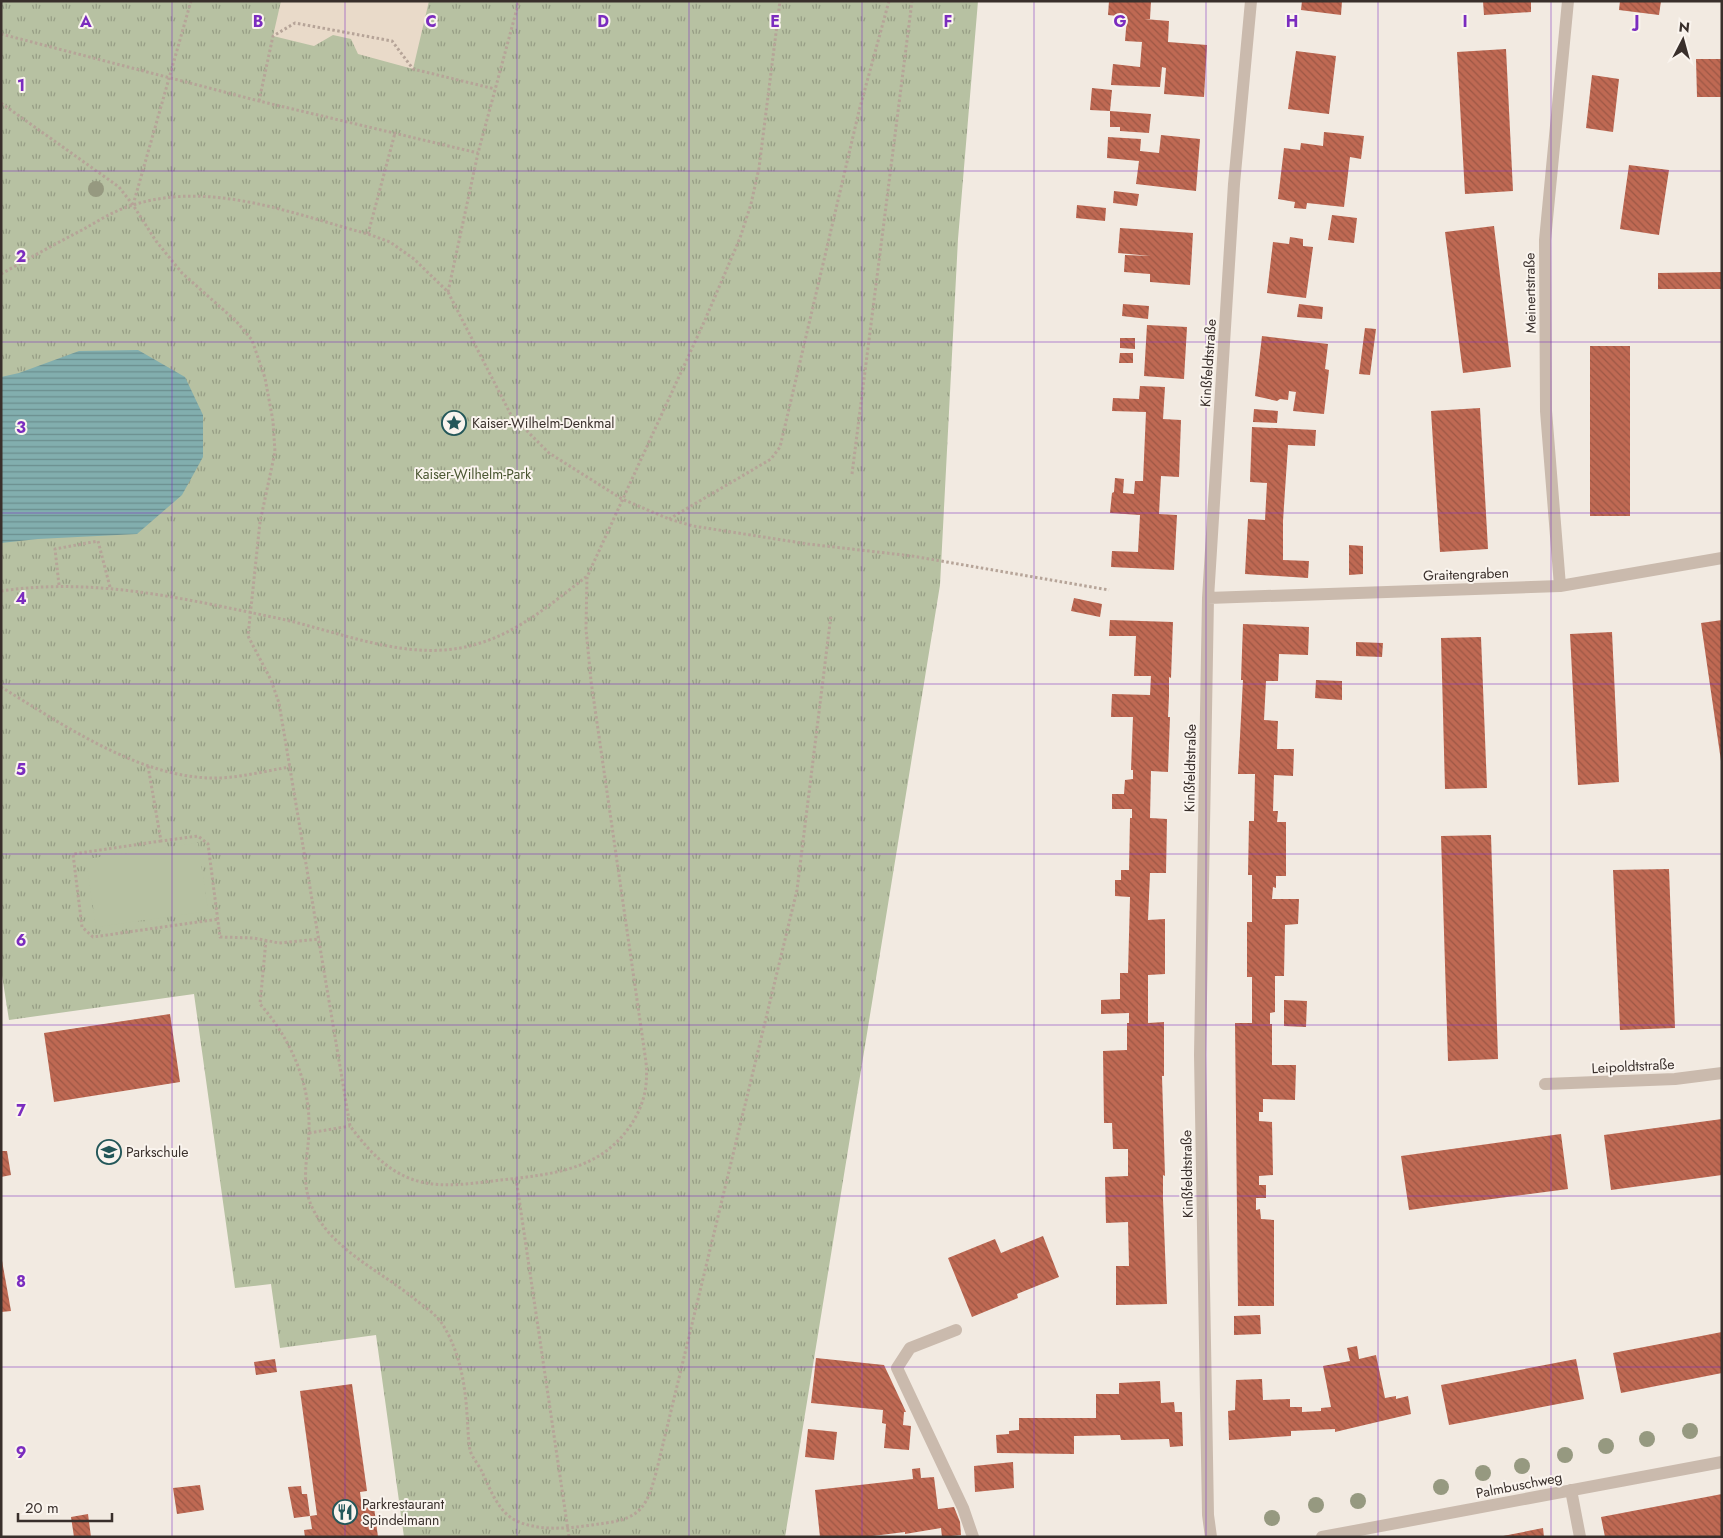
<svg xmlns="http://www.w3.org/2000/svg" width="1723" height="1538" font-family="Jost,sans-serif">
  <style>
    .park { fill: url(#park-tufts) }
    .garden { fill: #b7c1a2 }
    .plaza { fill: #e9dac9 }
    .water { fill: url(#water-rules) }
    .building { fill: url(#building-back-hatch) }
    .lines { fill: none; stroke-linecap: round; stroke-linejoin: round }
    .path { stroke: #b6a498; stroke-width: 3; stroke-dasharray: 2.5 2.5; stroke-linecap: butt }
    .minor { stroke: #cabaad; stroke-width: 12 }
    .tree { fill: #969980 }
    .grid { fill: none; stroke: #7b2cbf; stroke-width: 1; stroke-opacity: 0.55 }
    .labels { text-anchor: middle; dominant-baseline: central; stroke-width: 4; stroke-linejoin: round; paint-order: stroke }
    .street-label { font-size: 14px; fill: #392f2b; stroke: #faf4ee }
    .poi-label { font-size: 14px; fill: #392f2b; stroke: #faf4ee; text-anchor: start }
    .park-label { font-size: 14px; fill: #4a5631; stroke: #faf4ee }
    .grid-label { font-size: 16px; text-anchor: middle; font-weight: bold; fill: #7b2cbf; stroke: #faf4ee; stroke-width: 4; stroke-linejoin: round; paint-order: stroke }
  </style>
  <defs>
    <pattern id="park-tufts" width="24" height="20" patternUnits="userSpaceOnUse" patternTransform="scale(1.25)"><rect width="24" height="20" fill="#b7c1a2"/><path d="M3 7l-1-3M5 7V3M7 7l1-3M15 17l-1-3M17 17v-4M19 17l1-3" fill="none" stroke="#969d84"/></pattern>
    <pattern id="water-rules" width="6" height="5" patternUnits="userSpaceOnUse" patternTransform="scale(1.25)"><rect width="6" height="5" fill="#82aeae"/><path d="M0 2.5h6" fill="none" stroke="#6b8e8e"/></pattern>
    <pattern id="building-back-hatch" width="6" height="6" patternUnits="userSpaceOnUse" patternTransform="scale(1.25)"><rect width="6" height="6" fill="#bf6953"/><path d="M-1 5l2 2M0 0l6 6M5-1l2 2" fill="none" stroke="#9c5745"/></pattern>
  </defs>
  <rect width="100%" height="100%" fill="#f2eae1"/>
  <!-- park -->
  <path class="park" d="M1 1H978L958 239 940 585 785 1537H404L376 1335 280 1348 271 1284 235 1288 194 994 9 1020 1 969Z"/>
  <!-- garden -->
  <path class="garden" d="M198 843 208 911 96 927 86 859Z"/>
  <!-- plaza -->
  <path class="plaza" d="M281 1H429L413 69 358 54 351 39 333 35 314 46 273 36Z"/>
  <!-- water -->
  <path class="water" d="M138 350 185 377 203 415V457L182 495 137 534 38 539 1 543V377L19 373 79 351Z"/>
  <!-- building -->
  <path class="building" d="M1109 1H1151L1150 19H1144L1169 21 1168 42 1207 45 1204 97 1164 94 1166 68 1162 67 1160 87 1111 85 1113 64 1140 67 1142 42 1125 41 1127 17 1108 15Z
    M1302 1H1342L1341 15 1301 10Z
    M1483 1H1531V12L1484 15Z
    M1620 1H1661L1659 15 1619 10Z
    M1506 49 1513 191 1465 194 1457 52Z
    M1296 51 1336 56 1329 114 1288 109Z
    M1696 59H1722V97H1697Z
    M1592 75 1619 79 1613 132 1586 128Z
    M1092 88 1112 90 1110 111 1090 110Z
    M1110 111 1151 114 1149 133 1120 131V127H1110Z
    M1324 132 1364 136 1361 159 1350 157 1344 207 1307 203 1306 209 1294 208 1295 202 1278 199 1284 148 1300 150 1301 143 1323 146Z
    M1161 135 1200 139 1196 191 1136 184 1139 161 1107 158 1108 137 1141 139 1140 151 1159 153Z
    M1629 165 1669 170 1659 235 1620 229Z
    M1114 191 1139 194 1137 206 1113 203Z
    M1077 205 1106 208 1105 221 1076 218Z
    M1332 215 1357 218 1354 243 1328 240Z
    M1494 226 1511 367 1463 373 1445 232Z
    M1120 228 1193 233 1190 285 1150 282V274L1124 272 1125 255 1151 256 1118 253Z
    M1290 237 1303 239V246L1313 247 1306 298 1267 293 1273 242 1289 244Z
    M1722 272V289H1658V273Z
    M1123 304 1149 306 1148 319 1122 316Z
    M1299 304 1323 307 1322 319 1297 317Z
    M1147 325 1187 327 1184 379 1144 376Z
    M1365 328 1376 329 1370 375 1359 374Z
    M1262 336 1328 344 1325 369 1329 370 1324 414 1293 411 1296 392 1289 391 1288 400 1280 399 1277 401 1255 396Z
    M1120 338H1135V349L1120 348Z
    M1590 346H1630V516H1590Z
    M1120 353H1133V363H1119Z
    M1140 386 1165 387 1163 419 1181 420 1179 477 1161 476 1159 514 1177 515 1174 570 1111 567 1112 551 1138 552 1140 515 1110 513 1112 493 1114 492 1115 478 1124 479 1123 493 1134 494 1135 481H1143L1146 412 1112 411 1113 398 1139 399Z
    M1480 408 1488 549 1440 552 1431 411Z
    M1254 409 1278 411 1277 423 1253 422Z
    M1252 427 1316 430 1315 446 1288 445 1283 521V560L1309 561 1308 578 1245 574 1248 519 1265 520 1267 483 1250 482Z
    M1349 545 1363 546V574L1349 575Z
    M1074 598 1102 604 1100 617 1071 611Z
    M1110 620 1173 622 1171 678 1169 677V696L1168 717H1170L1168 772 1151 771 1150 818 1167 819 1166 873H1150L1148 920 1165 919V974L1148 975V1023L1164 1022V1076H1162L1165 1176 1163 1175V1199L1167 1304 1116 1305V1266H1129L1128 1222 1106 1223 1105 1177 1128 1176V1149H1113L1112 1123H1104L1103 1051 1127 1050V1023H1129V1013L1101 1014V1000L1120 999V973H1128L1130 897 1115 896V880H1121V870H1129L1130 818H1132V809H1112V794H1124L1125 780 1133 779V770H1131L1133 717H1111L1112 694 1150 695 1151 676H1134L1136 636H1109Z
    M1722 620V761H1721L1701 623Z
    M1243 624 1309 627 1308 655 1279 654 1278 681H1266L1264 720 1278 721 1277 749H1294L1293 776 1274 775 1273 811H1278L1277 822H1286V876H1276V888L1273 887 1272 899H1299L1298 924 1285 925 1284 976H1275V1012L1270 1013V1024H1272V1065H1296L1295 1100 1263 1099V1112H1259V1121L1272 1122 1273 1175 1259 1176V1185H1266V1198H1256V1210L1260 1209 1261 1219 1274 1220V1306H1238L1235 1023H1252V977H1247V922H1252V875H1248L1249 821H1254L1255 774H1238L1243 680H1241Z
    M1612 632 1619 782 1578 785 1570 634Z
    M1481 637 1487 788 1445 789 1441 638Z
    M1356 642 1383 643 1382 657 1356 656Z
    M1316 680 1342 681V700L1315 698Z
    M1491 835 1498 1059 1448 1061 1441 836Z
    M1669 869 1675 1028 1620 1030 1613 870Z
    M1284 1000 1307 1001 1306 1027 1284 1026Z
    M170 1014 180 1082 54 1102 44 1033Z
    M1722 1119V1175L1611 1190 1604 1135Z
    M1561 1134 1568 1189 1409 1210 1401 1156Z
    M1 1151H7L11 1175 1 1177Z
    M1043 1236 1059 1277 1017 1294 1018 1298 972 1317 948 1258 995 1239 1001 1253Z
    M1 1255 11 1311 1 1312Z
    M1260 1315 1261 1334 1234 1335V1316Z
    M1722 1332V1373L1621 1393 1613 1353Z
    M1357 1346 1359 1359 1376 1355 1385 1398 1396 1396V1399L1408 1396 1411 1414 1335 1432V1429L1291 1431V1436L1229 1440 1228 1411 1235 1410 1236 1380 1262 1379 1263 1400 1290 1399V1407H1302V1412L1321 1411V1408L1331 1407 1323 1366 1350 1361 1347 1348Z
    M816 1358 884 1365 906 1412H904L903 1425 911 1426 909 1450 884 1448 886 1424 882 1423 883 1410 811 1403Z
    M275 1359 277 1372 256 1375 254 1362Z
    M1576 1359 1584 1399 1449 1425 1441 1385Z
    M1160 1381 1161 1403 1174 1402 1175 1412H1182L1183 1446 1170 1447 1169 1439 1121 1440 1120 1435 1074 1436V1454L997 1453 996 1435 1009 1434V1431L1019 1430V1418H1096V1394H1119V1383Z
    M352 1384 367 1491 360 1492 362 1508 374 1507 378 1537H305L304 1530 312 1529 310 1516 317 1515 300 1391Z
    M808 1429 837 1432 834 1460 805 1457Z
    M1013 1462 1014 1488 975 1492 974 1466Z
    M920 1468 921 1478 934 1477 938 1509 954 1507 960 1522 961 1535 942 1537 941 1528 905 1534V1532L864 1537H820L815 1490 913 1479 912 1469Z
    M200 1485 204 1510 177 1514 173 1488Z
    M301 1486 302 1494H307L310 1516 294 1518 288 1487Z
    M1722 1494V1537H1605L1601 1517Z
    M88 1514 91 1537H74L71 1517Z
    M1543 1528 1544 1537H1503V1536Z"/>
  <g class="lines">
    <!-- path -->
    <path class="path" d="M1 34 259 101 478 153
      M259 101 273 36 295 23 392 41 413 69 495 89
      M1 103 119 187 133 205 156 241 182 273 236 321 252 340 265 378 273 421 275 452 260 522 248 636 271 680 279 703 350 1126C369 1151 389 1174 421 1182 446 1188 475 1183 501 1180 554 1174 604 1170 634 1120 645 1101 648 1084 646 1062L591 681 586 629 587 577 705 320 740 238 751 204 759 168 780 1
      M133 205 191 1
      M368 234 395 133
      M1 274C28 259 55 244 82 230 98 221 115 210 133 205 211 180 293 214 368 234L390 242 414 259 448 292 511 415 549 453 622 499 669 519 693 526 808 544 912 556 1109 590
      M448 292 478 153 519 1
      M852 474 912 1
      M669 519 771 459 780 447 859 111 889 1
      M59 585 55 549 98 541 110 587
      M1 591C96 577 185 599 277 618 342 632 411 664 477 644 519 632 552 603 586 577
      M1 687C62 724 137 776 210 778 236 779 264 771 290 767
      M148 766 161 841 198 836 208 844 220 937 254 938 279 943 320 939
      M161 841 73 854 82 927 93 937 219 919
      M266 940 260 1004C290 1038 310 1082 309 1128 309 1155 299 1182 313 1209 333 1251 383 1272 417 1301 425 1307 435 1314 441 1322 459 1349 465 1382 467 1414 468 1426 468 1439 470 1450 472 1458 480 1466 483 1474 490 1489 498 1510 513 1519 540 1534 577 1527 606 1523 641 1518 647 1506 656 1473L797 890 831 615
      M309 1133 350 1126
      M516 1178 569 1537"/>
    <!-- minor -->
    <path class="minor" d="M1560 586 1546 411 1545 240 1568 1
      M1208 598 1560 586 1722 558
      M1545 1084 1675 1079 1722 1073
      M956 1330 910 1348 897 1368 963 1508 973 1537
      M1571 1490 1580 1537
      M1211 1537 1208 1515 1200 1055 1208 598 1234 184 1251 1
      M1322 1537 1722 1462"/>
  </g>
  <!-- trees -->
  <g class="tree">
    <circle cx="96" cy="189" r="8"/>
    <circle cx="1690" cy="1431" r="8"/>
    <circle cx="1647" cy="1439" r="8"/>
    <circle cx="1606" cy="1446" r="8"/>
    <circle cx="1565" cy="1455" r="8"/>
    <circle cx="1522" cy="1466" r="8"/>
    <circle cx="1483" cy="1473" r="8"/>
    <circle cx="1441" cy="1487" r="8"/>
    <circle cx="1358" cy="1501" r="8"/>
    <circle cx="1316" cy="1505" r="8"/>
    <circle cx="1272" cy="1518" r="8"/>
  </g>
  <!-- grid -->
  <path class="grid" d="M172 1V1537M345 1V1537M517 1V1537M689 1V1537M862 1V1537M1034 1V1537M1206 1V1537M1378 1V1537M1551 1V1537M1 171H1722M1 342H1722M1 513H1722M1 684H1722M1 854H1722M1 1025H1722M1 1196H1722M1 1367H1722"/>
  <!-- icons -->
  <defs>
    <symbol id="sight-ring" viewBox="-11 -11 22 22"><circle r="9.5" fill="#faf4ee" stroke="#235759" stroke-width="1.5"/><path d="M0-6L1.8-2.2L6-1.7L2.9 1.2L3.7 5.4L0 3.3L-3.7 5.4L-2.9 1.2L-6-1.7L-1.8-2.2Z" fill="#235759"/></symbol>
    <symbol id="school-ring" viewBox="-11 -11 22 22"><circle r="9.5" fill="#faf4ee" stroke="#235759" stroke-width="1.5"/><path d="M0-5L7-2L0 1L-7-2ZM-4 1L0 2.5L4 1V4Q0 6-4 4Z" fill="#235759"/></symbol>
    <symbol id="restaurant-ring" viewBox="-11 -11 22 22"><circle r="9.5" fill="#faf4ee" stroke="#235759" stroke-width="1.5"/><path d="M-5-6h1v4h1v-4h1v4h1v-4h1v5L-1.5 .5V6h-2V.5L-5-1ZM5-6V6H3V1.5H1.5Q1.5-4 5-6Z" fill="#235759"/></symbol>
  </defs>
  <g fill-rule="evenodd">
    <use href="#sight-ring" x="440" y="409" width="28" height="28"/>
    <use href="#school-ring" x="95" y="1138" width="28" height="28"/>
    <use href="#restaurant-ring" x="331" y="1498" width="28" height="28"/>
  </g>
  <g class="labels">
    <!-- street labels -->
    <g class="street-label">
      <text transform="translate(1530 293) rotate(-91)">Meinertstraße</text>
      <text transform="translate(1208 363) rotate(-86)">Kinßfeldtstraße</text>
      <text transform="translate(1466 574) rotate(-2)">Graitengraben</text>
      <text transform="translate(1190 768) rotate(-89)">Kinßfeldtstraße</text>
      <text transform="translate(1633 1066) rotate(-3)">Leipoldtstraße</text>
      <text transform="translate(1187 1174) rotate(-91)">Kinßfeldtstraße</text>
      <text transform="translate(1519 1485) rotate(-11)">Palmbuschweg</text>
    </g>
    <!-- poi labels -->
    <g class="poi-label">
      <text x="472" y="423">Kaiser-Wilhelm-Denkmal</text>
      <text x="126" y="1152">Parkschule</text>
      <text x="362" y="1504">Parkrestaurant<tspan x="362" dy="16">Spindelmann</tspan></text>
    </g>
    <!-- park labels -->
    <g class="park-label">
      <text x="473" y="474">Kaiser-Wilhelm-Park</text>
    </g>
  </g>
  <g class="grid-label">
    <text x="86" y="27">A</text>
    <text x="258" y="27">B</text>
    <text x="431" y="27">C</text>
    <text x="603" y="27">D</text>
    <text x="775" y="27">E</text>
    <text x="948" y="27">F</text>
    <text x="1120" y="27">G</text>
    <text x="1292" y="27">H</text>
    <text x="1465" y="27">I</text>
    <text x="1637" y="27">J</text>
    <text x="21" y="91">1</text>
    <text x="21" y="262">2</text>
    <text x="21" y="433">3</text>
    <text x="21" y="604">4</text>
    <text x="21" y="775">5</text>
    <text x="21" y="946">6</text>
    <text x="21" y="1116">7</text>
    <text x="21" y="1287">8</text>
    <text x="21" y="1458">9</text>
  </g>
  <!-- border -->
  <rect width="1723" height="1538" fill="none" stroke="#392f2b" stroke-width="5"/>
  <!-- north arrow -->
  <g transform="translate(1683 40) rotate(6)" stroke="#faf4ee" stroke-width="4" paint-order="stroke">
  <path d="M0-4L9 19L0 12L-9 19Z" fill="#392f2b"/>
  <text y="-8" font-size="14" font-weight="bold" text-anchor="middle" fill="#392f2b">N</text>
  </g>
  <!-- scale -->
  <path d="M18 1513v8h94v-8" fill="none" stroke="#392f2b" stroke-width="2.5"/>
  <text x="25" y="1513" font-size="15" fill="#392f2b" stroke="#faf4ee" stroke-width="4" paint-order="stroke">20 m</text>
</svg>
